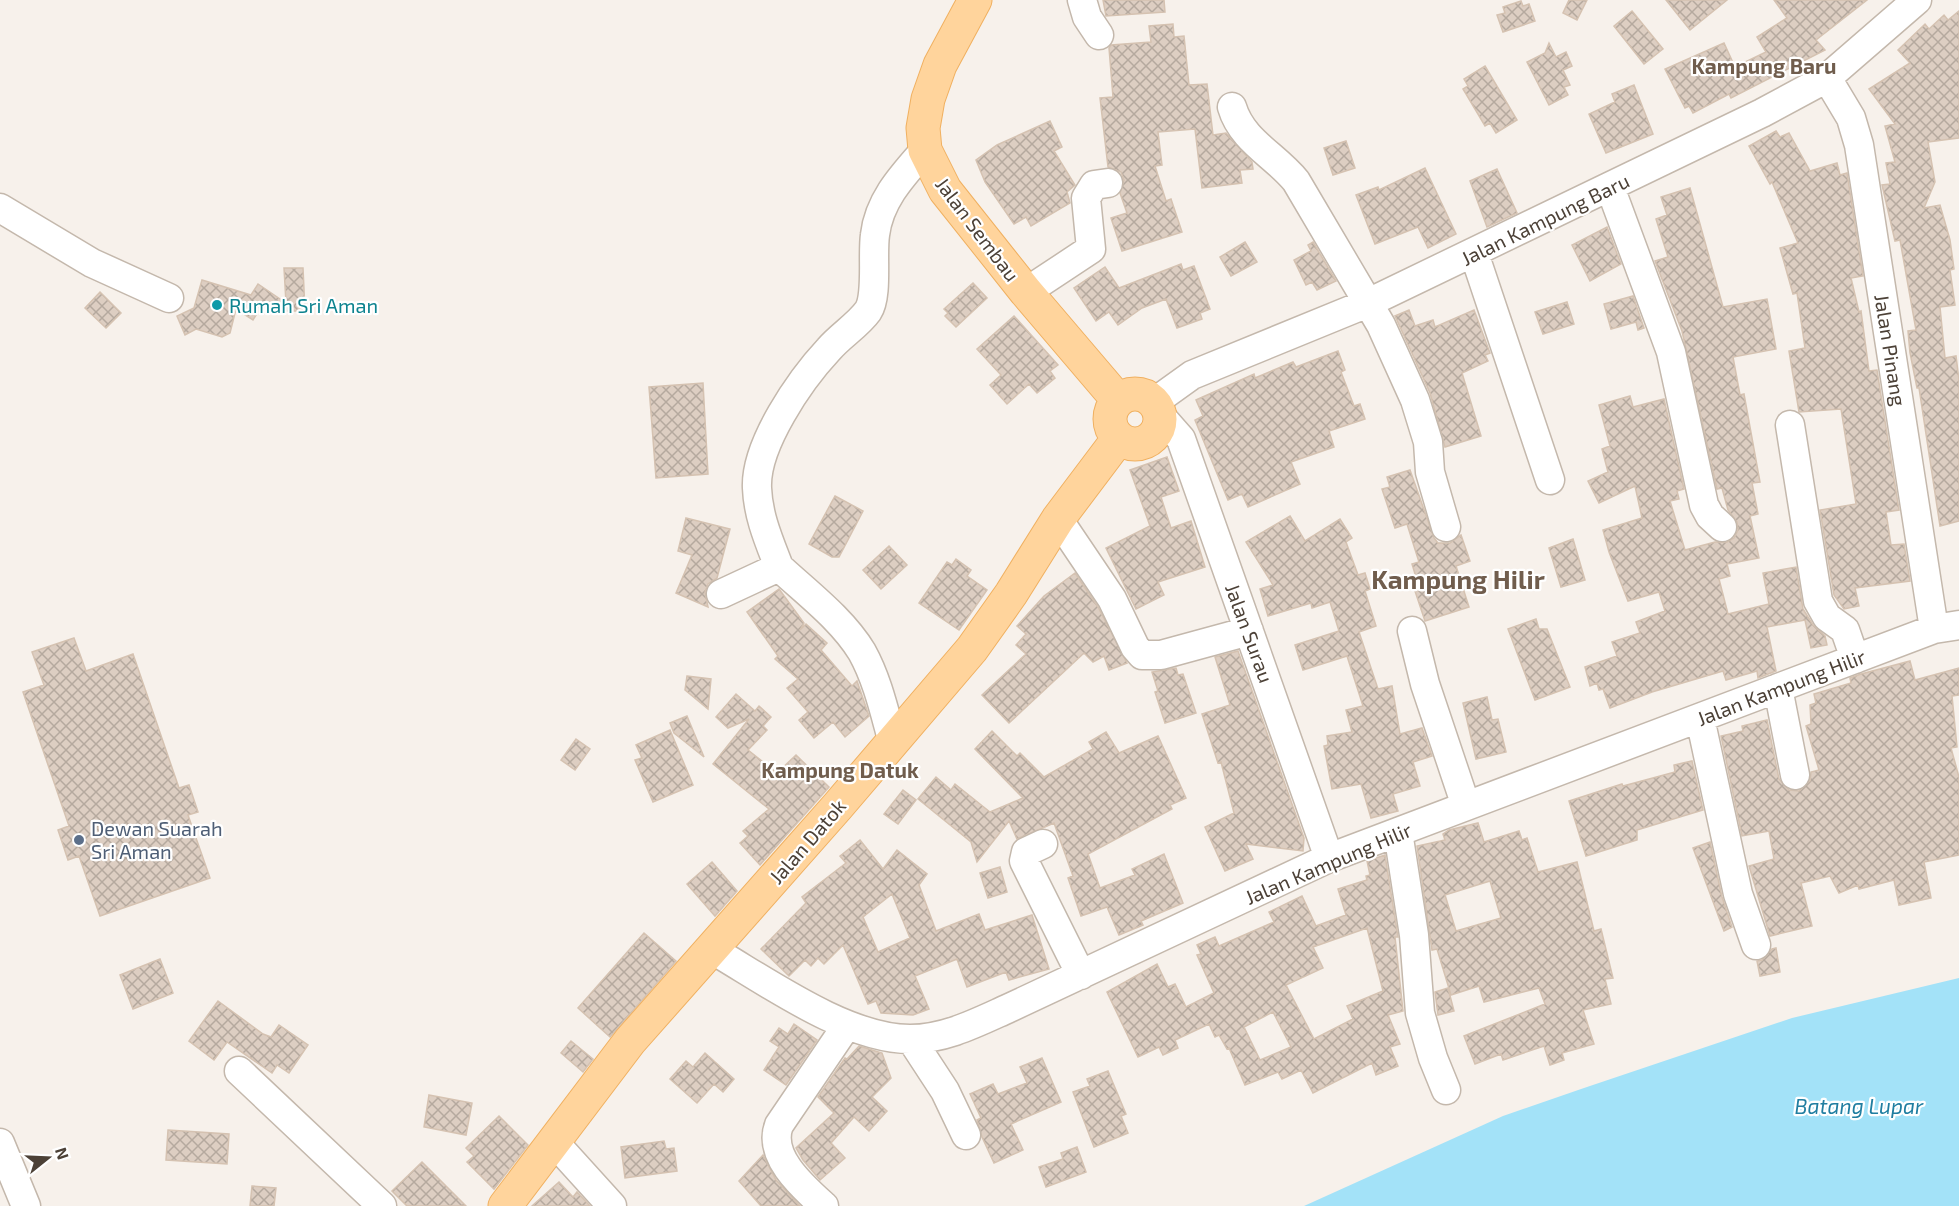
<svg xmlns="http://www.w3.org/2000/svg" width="1959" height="1206" font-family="'Exo 2',sans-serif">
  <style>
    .water { fill: #a3e2f8 }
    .building { fill: url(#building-cross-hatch); stroke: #d5c2b1; stroke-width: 1.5; fill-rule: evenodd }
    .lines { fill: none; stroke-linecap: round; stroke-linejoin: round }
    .minor-casing { stroke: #c4b8ac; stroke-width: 31 }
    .major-casing { stroke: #f0b060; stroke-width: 35 }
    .minor { stroke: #fff; stroke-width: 28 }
    .major { stroke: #ffd49c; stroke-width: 33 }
    .culture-dot { fill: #0f9aa8; stroke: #fff; stroke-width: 2 }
    .service-dot { fill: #5c6f8a; stroke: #fff; stroke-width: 2 }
    .labels { text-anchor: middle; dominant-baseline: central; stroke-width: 4.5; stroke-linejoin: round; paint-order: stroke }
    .street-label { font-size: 20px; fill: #4c4137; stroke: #fff }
    .culture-label { font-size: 20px; fill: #0d838f; stroke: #fff; text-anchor: start }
    .service-label { font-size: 20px; fill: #4e5e75; stroke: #fff; text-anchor: start }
    .neighbourhood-label { font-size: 21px; font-weight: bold; fill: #705d4d; stroke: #fff }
    .water-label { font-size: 21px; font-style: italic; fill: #207ea1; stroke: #fff }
    .district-label { font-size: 26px; font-weight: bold; fill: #705d4d; stroke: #fff }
  </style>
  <defs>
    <pattern id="building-cross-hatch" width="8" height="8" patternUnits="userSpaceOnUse" patternTransform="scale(1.5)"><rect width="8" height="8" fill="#ddcec2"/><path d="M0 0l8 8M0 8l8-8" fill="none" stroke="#b5a99e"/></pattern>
  </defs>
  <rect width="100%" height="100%" fill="#f7f1eb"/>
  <!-- water -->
  <path class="water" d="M1959 978V1206H1304L1503 1116 1584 1088 1792 1018Z"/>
  <!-- building -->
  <path class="building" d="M1103 0H1164L1165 12 1106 16Z
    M1569 0H1587L1577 20 1563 13Z
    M1666 0H1727L1690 30Z
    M1774 0H1867L1816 40 1825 50 1731 98 1729 94 1693 113 1689 106 1685 108 1665 69 1724 43 1735 67 1766 52 1757 37 1787 18Z
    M1521 1 1523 6 1529 4 1535 21 1503 32 1497 15 1505 13 1503 7Z
    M1632 11 1663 49 1644 64 1614 26Z
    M1959 11V138L1928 142 1935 182 1924 208 1940 205 1950 240 1954 269 1950 270 1955 305 1940 307 1945 358 1956 356 1959 380V521L1940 526 1919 388H1917L1910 353 1908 331 1916 330 1900 240 1895 241 1882 185 1890 184 1886 163 1895 162 1885 126 1895 124 1869 89 1910 63 1898 50 1925 24 1929 29 1944 15 1948 20Z
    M1173 24 1174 37 1184 36 1189 85 1207 84 1213 135 1226 133 1252 162 1253 169 1240 170 1242 183 1202 188 1195 129 1158 132 1162 165 1155 166 1166 201 1171 199 1182 232 1122 251 1111 218 1127 213 1120 193 1124 180 1121 172 1108 167 1100 98 1113 97 1109 48 1111 45 1151 42 1149 26Z
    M1549 43 1556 57 1566 52 1572 66 1563 70 1570 85 1564 87 1568 95 1549 105 1527 62 1545 53Z
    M1485 66 1517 120 1496 133 1490 123 1485 126 1463 89 1468 86 1464 79Z
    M1634 85 1653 134 1606 153 1589 114 1615 102 1612 94Z
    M1050 121 1062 147 1054 151 1075 185 1067 192 1070 203 1031 226 1026 217 1014 224 985 182 976 160 997 145Z
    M1776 131 1780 137 1789 133 1810 171 1837 163 1840 175 1847 173 1863 276 1851 278 1859 312 1861 311 1869 371 1877 370 1899 510 1886 512 1891 545 1904 544 1910 581 1855 588 1859 606 1844 609 1834 595 1820 510 1856 504 1841 409 1799 412 1789 351 1805 348 1797 293 1793 294 1780 248 1798 243 1772 182 1770 184 1749 146Z
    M1346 141 1355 168 1333 175 1324 148Z
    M1425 168 1456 234 1428 248 1418 227 1375 244 1356 195 1378 187 1379 190Z
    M1497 169 1517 213 1487 227 1470 181Z
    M1690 188 1723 307 1767 299 1776 349 1733 357 1740 395 1744 394 1760 482 1752 483 1758 514 1750 516 1759 558 1727 564 1730 576 1719 579 1728 614 1769 604 1763 573 1796 567 1803 609 1813 625 1825 636 1827 645 1811 648 1805 620 1767 627 1776 671 1758 678 1757 671 1726 680 1723 671 1652 692 1610 708 1603 689 1599 690 1597 683 1590 686 1585 667 1617 656 1612 642 1640 633 1636 622 1665 611 1659 592 1628 601 1609 552 1603 530 1642 518 1635 486 1599 503 1588 481 1608 472 1602 449 1610 446 1599 405 1630 396 1633 407 1664 399 1684 489 1677 491 1679 499 1670 501 1685 550 1715 542H1727L1734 538 1738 530 1737 522 1728 510 1722 488 1717 489 1682 331 1655 261 1668 257 1656 219 1667 215 1661 197Z
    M1607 227 1621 264 1590 281 1572 245Z
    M1245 242 1257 262 1231 276 1220 257Z
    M1313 242 1336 281 1317 290 1312 282 1306 285 1294 260 1311 251 1308 245Z
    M1181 264 1183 270 1194 266 1210 309 1200 313 1202 319 1177 328 1166 299 1142 308 1118 325 1109 312 1096 321 1074 288 1105 267 1119 288Z
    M284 268H303L305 311H286V305L261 307 253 320 236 309 230 333 222 337 196 329 185 335 177 316 194 308 202 280 251 295 258 284 286 303Z
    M973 283 987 298 956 327 945 316 948 313 944 309Z
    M100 292 121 313 106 328 85 308Z
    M1633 296 1644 328 1638 330 1636 322 1611 329 1604 304Z
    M1567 302 1574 324 1543 334 1535 312Z
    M1409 310 1415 326 1433 320 1435 327 1474 310 1490 353 1485 355 1488 361 1462 373 1481 436 1445 447 1430 393 1395 316Z
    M1014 316 1058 365 1050 371 1055 378 1037 393 1029 384 1007 404 990 385 1001 375 977 349Z
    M1338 351 1345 370 1341 372 1354 406 1360 404 1365 419 1329 431 1334 447 1291 462 1300 484 1248 507 1242 494 1228 500 1195 420 1203 416 1196 400 1254 374 1255 378 1293 362 1296 367Z
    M703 383 708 474 656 478 649 387Z
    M1167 457 1179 491 1161 497 1171 528 1191 521 1205 567 1158 582 1164 595 1136 609 1106 548 1150 526 1130 470Z
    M1410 470 1434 538 1438 543H1450L1461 535 1470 561 1456 566 1469 607 1425 621 1415 591 1420 590 1412 564 1419 562 1407 524 1395 528 1382 489 1390 487 1387 477Z
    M835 496 863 511 839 557H832L809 544Z
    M1290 516 1305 541 1340 519 1352 538 1346 542 1358 575 1365 573 1370 589 1365 591 1376 626 1359 632 1378 689 1392 686 1400 734 1422 728 1432 756 1413 762 1420 786 1393 794 1398 811 1371 818 1361 784 1332 789 1324 746 1328 745 1327 736 1352 732 1346 710 1363 706 1347 656 1303 670 1295 645 1339 631 1330 602 1312 608 1311 603 1268 616 1260 589 1273 585 1246 542Z
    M686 518 730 529 717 578 708 584 705 592 708 607 676 593 692 555 678 551Z
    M1573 539 1585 580 1561 587 1549 548Z
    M889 546 907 565 881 589 863 570Z
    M956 559 971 570 967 576 987 590 959 630 919 603 947 562 952 565Z
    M1075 573 1098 607 1127 663 1109 670 1104 656 1093 662 1084 653 1009 723 982 695 1026 654 1016 645 1026 634 1017 626 1044 596Z
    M779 589 804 623 800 630 806 624 827 643 821 650 852 686 857 681 869 716 845 737 833 722 814 738 799 720 808 712 787 688 798 679 775 659 778 656 747 612Z
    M1536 619 1539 629H1547L1570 687 1535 700 1508 629Z
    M74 638 86 671 133 654 179 788 189 785 198 812 188 815 210 878 100 916 79 856 68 860 58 830 69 826 23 692 44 685 32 652Z
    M1238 651 1304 838 1303 851 1246 844 1253 859 1225 871 1205 827 1234 813 1221 762 1218 763 1202 714 1230 705 1215 657Z
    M1910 661 1915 680 1959 668V695L1952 696 1957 747 1951 748 1959 777V855L1924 862 1931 898 1899 905 1894 880 1859 889 1858 885 1839 893 1830 876 1801 883 1812 926 1770 936 1749 866 1774 859 1769 831 1742 836 1721 736 1743 731 1742 726 1767 720 1779 779 1789 790 1799 791 1810 781 1811 772 1819 770 1806 726 1811 724 1810 705 1816 703 1814 694 1851 683 1850 678 1861 674Z
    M1176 668 1178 675 1183 674 1196 713 1165 723 1155 692 1158 691 1152 672Z
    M687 676 711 679 708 709 685 690Z
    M736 694 755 711 759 706 771 717 763 726 767 730 748 750 777 773 796 755 829 787 760 865 740 843 748 836 743 831 769 809 713 764 749 719 728 728 716 717Z
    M1487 697 1492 720 1498 719 1506 752 1476 759 1463 703Z
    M687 716 704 757 674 733 670 723Z
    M670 730 693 785 653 802 635 760 642 758 636 745Z
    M992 731 1017 756 1020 753 1044 777 1093 749 1089 742 1106 732 1119 753 1158 736 1186 798 1170 805 1172 809 1088 854 1100 888 1135 875 1132 869 1164 854 1183 903 1141 921 1143 925 1119 935 1107 907 1081 916 1068 878 1073 876 1054 823 1017 839 1009 821 977 862 971 842 918 799 936 777 951 790 955 784 990 812 1023 798 975 749Z
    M576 739 590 749 575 770 561 760Z
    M1692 761 1703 810 1637 830V840L1586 856 1569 801 1622 784 1623 786 1675 772 1674 765Z
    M903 790 916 800 898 824 884 814Z
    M1478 823 1484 842 1519 831 1522 840 1527 838 1538 872 1577 862 1594 931 1601 929 1613 978 1605 979 1611 1004 1583 1010 1594 1044 1562 1053 1564 1060 1550 1065 1544 1046 1503 1060 1501 1054 1475 1064 1464 1036 1545 1004 1539 988 1484 1002 1479 986 1451 995 1437 949 1432 950 1417 846 1445 840 1443 834 1449 830ZM1490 881 1501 918 1456 931 1445 895Z
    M860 840 883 869 897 850 927 874 919 885 936 931 979 914 985 930 1032 915 1049 969 1009 980 1006 972 967 987 957 959 915 976 929 1009 913 1015 881 1013 876 1001 868 1004 843 945 824 964 818 958 811 966 805 960 789 976 761 949 806 903 802 897 846 863 840 856ZM892 894 910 938 878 952 863 917Z
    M1710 842 1722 897 1732 927 1724 931 1693 848Z
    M1385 855 1398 937H1395L1403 1011 1388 1015 1400 1044 1390 1047 1398 1066 1376 1075 1372 1063 1313 1093 1301 1070 1282 1079 1278 1072 1245 1085 1229 1048 1227 1049 1219 1035 1215 1037 1209 1024 1175 1040 1178 1048 1163 1055 1159 1047 1138 1057 1107 992 1157 964 1168 987 1175 984 1186 1007 1214 993 1197 955 1201 954 1197 945 1215 937 1219 946 1274 922 1269 912 1302 896 1316 926 1346 915 1338 889 1367 880 1366 876 1370 875 1367 861ZM1367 928 1383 991 1347 1006 1353 1019 1314 1039 1286 985 1323 968 1313 947ZM1273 1012 1291 1047 1260 1060 1244 1027Z
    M712 862 737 891 715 916 687 884Z
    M1000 867 1007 892 988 898 980 873Z
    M644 933 676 961 610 1037 578 1008Z
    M1776 948 1780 972 1760 976 1757 961 1762 960 1772 949Z
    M160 959 173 993 133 1009 120 975Z
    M1448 988 1454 1011 1438 1015 1435 992Z
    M218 1001 263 1034 271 1037 279 1025 308 1045 289 1073 277 1065 272 1073 227 1042 214 1060 189 1041Z
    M794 1024 817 1040 786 1085 764 1070 779 1047 770 1041 779 1028 788 1034Z
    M571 1041 593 1059 583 1072 561 1053Z
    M859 1046 882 1053 891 1078 872 1097 887 1111 869 1131 854 1117 831 1143 845 1158 820 1180 803 1160 796 1148 834 1113 818 1097 845 1058 847 1059Z
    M705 1053 734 1079 723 1092 714 1084 697 1103 670 1079 686 1061 693 1067Z
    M1042 1058 1061 1102 1011 1124 1023 1150 994 1163 982 1137 977 1120 981 1118 970 1094 993 1084 998 1094 1027 1083 1020 1067Z
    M1108 1071 1126 1114 1121 1116 1128 1133 1094 1147 1073 1092 1090 1086 1087 1079Z
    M429 1095 472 1103 466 1135 424 1127Z
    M499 1116 528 1145 494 1189 467 1162 474 1156 466 1148Z
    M168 1130 229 1134 227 1164 166 1160Z
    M664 1141 666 1149 674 1148 677 1171 625 1178 621 1147Z
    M1077 1147 1086 1172 1046 1187 1039 1167 1063 1159 1061 1153Z
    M763 1155 776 1180 800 1206H761L739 1181Z
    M422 1162 466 1206H407L392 1191Z
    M559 1182 573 1197 577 1192 590 1206H532Z
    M252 1186 276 1188 274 1206H250Z"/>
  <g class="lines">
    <defs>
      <path id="minor" d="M1082 0 1087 17 1099 35
        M1827 78 1851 118 1859 145 1934 629
        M1232 107C1242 141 1275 155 1296 181L1381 325 1415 400 1428 442 1430 472 1446 527
        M1610 187 1671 352 1704 505 1710 516 1722 527
        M0 208 92 263 169 298
        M1474 253 1550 480
        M1026 292 1091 249 1086 198 1094 185 1108 183
        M1153 403 1192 375 1368 303 1762 113 1827 78 1917 0
        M1159 414 1181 439 1329 858
        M1790 425 1818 601 1827 617 1845 630 1855 659
        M1058 519 1112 599 1135 647 1142 655H1161L1249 631
        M779 567C769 541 758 516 757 488 755 445 800 380 829 349 840 336 858 325 868 311 878 296 872 255 875 235 879 200 903 175 925 150
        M721 594 779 567C807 593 842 619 862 652 877 679 884 710 892 739
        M1412 631 1425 684 1466 806
        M1778 688 1795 775
        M1700 718 1738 894 1756 945
        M1398 832 1414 935 1420 1013 1433 1058 1446 1090
        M1043 844 1026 852 1024 861 1081 975
        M711 949C766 981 846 1039 910 1039 945 1039 976 1023 1007 1009L1329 858 1934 629 1959 625
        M911 1039 945 1091 966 1135
        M239 1071 382 1206
        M554 1142 612 1206
        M0 1143 26 1206
        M824 1206C803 1187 767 1156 779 1125L847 1025"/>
      <path id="major" d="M975 0 940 65 928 99 923 128 925 150 945 190 1026 292 1118 400
        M1110 419a25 25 0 1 1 50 0a25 25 0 1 1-50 0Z
        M505 1206 630 1041 837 807 972 649 1011 594 1058 519 1119 438"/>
    </defs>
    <!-- minor casing -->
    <use href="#minor" class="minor-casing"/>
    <!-- major casing -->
    <use href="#major" class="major-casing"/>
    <!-- minor -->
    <use href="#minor" class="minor"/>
    <!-- major -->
    <use href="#major" class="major"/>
  </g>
  <!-- markers -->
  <circle class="culture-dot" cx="217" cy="305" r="6"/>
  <circle class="service-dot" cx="79" cy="840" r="6"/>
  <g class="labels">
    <!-- street labels -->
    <g class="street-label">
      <text transform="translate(1545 219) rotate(-26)">Jalan Kampung Baru</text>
      <text transform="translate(978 229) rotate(53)">Jalan Sembau</text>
      <text transform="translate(1891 350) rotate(81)">Jalan Pinang</text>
      <text transform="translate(1250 633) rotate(70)">Jalan Surau</text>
      <text transform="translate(1781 687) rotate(-21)">Jalan Kampung Hilir</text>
      <text transform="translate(807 841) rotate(-49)">Jalan Datok</text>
      <text transform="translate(1328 863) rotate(-23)">Jalan Kampung Hilir</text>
    </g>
    <!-- culture labels -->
    <g class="culture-label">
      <text x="229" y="305">Rumah Sri Aman</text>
    </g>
    <!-- service labels -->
    <g class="service-label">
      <text x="91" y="828">Dewan Suarah<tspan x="91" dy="23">Sri Aman</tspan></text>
    </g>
    <!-- neighbourhood labels -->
    <g class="neighbourhood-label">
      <text x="1764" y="65">Kampung Baru</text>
      <text x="840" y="769">Kampung Datuk</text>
    </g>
    <!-- water labels -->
    <g class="water-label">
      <text x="1859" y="1105">Batang Lupar</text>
    </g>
    <!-- district labels -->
    <g class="district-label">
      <text x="1458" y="578">Kampung Hilir</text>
    </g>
  </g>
  <!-- north arrow -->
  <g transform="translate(48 1158) rotate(72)" stroke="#ffffff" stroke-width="4.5" paint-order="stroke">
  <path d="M0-4.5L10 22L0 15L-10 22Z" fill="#4c4137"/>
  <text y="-9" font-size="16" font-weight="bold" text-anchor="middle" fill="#4c4137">N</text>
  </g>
</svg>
